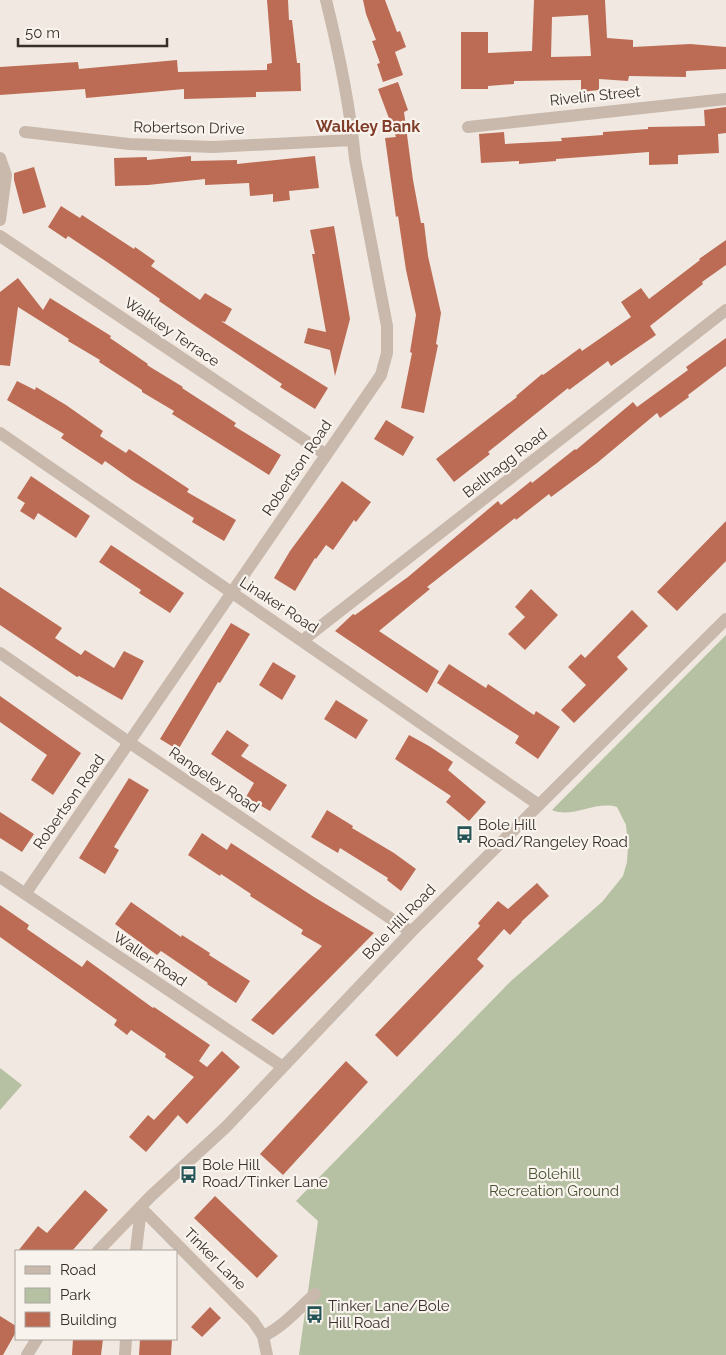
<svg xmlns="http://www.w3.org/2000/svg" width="726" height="1355" font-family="Raleway,sans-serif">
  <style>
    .green { fill: #b6c0a2 }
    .building { fill: #bc6c55; fill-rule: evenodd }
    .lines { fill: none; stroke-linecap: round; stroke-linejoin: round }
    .minor { stroke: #c9b9ad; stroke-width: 12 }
    .labels { text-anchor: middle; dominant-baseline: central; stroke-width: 4.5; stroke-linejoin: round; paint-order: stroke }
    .street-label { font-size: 15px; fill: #382f2b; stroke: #f9f3ed }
    .poi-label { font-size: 15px; fill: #382f2b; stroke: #f9f3ed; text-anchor: start }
    .park-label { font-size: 15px; fill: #485431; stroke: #f9f3ed }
    .neighbourhood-label { font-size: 16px; font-weight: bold; fill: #803e2b; stroke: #f9f3ed }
  </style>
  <rect width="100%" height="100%" fill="#f1e9e1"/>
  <!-- green -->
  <path class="green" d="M726 635V1355H299L318 1221 296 1201 511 981 602 902 623 876 627 862 628 845 626 825 617 807C595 800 573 819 552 810Z
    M0 1068 22 1085 0 1110Z"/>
  <!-- building -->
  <path class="building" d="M267 0H288L289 20H292L297 63H300L301 91 256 92V97L184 99V89L86 98 85 89 0 95V67L78 62 79 69 177 60 178 72 267 70V64L272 63Z
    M363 0H385L397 32 400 31 406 47 395 52 403 75 383 82 377 64 380 63 372 41 376 40 366 14Z
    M534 0H605L607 38 633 40V47L690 44 726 47V69L686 71V77L629 76 628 81 599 79V90L581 92V80L514 81V84L488 86V89H461V32H488V53L532 51ZM588 15 591 56 551 57 552 17Z
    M398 82 408 110 404 112 413 180 421 223H424L428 256 441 313 436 344 438 345 424 413 401 408 412 353 410 352 416 315 406 270 398 216 396 217 385 138 396 137 378 89Z
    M726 107V133L718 134 719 153 678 155V164L649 165V152L556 159V161L519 164V161L481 163 479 134 504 132 505 144 562 141 561 138 603 135V132L648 129V127L705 126 704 110Z
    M191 156V161L237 160V164L315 156 319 188 289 191 290 200 273 202V194L250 196 249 183 205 185V179L148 185 115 186 114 158 147 157V160Z
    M34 167 46 207 23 214 14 180V173Z
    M61 206 80 218 82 215 134 249 135 247 155 261 151 266 200 300 205 293 232 309 225 322 221 321 328 388 315 409 280 387 282 384 188 321 159 301 160 299 107 262 68 236 66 239 48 227Z
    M334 226 350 319 335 376 330 350 304 343 308 328 326 332 312 254H315L310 230Z
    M726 240V265L702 282 703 284 650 326 656 335 611 366 608 361 569 390 568 388 488 452 490 454 454 482 436 459 517 397 516 396 542 374 543 375 580 348 582 351 631 317 621 302 641 288 649 299 700 260 699 259Z
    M18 278 43 310 50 298 111 336 110 338 148 364 147 365 183 387 182 388 236 423 234 426 281 455 269 475 172 414 174 411 142 392V390L99 362 100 360 68 341 69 339 18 307 10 366 0 365V292Z
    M726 338V366L688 395 689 397 660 418 657 413 597 463 551 497 549 494 516 520 515 518 427 587 430 589 379 631 439 671 427 693 335 631 353 614 355 615 408 577 498 501 501 505 531 481 532 483 575 449 576 450 633 402 637 407 688 370 686 367Z
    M17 381 35 390 36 387 66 405 103 431 100 436 126 453 129 449 189 489 187 492 236 520 224 541 192 522 194 518 132 480 105 461 102 465 61 438 64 434 7 400Z
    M386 420 414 437 403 456 374 439Z
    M31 476 90 516 76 538 38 513 34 520 20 511 25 503 17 498Z
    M342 481 371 502 356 522 354 520 333 550 326 545 316 559 315 558 295 591 274 578 290 551Z
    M726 521V561L677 611 657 592Z
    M111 545 184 593 170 613 139 593 141 590 99 562Z
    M0 587 62 628 55 638 81 655 85 650 114 668 124 651 144 661 122 700 79 676 77 677 0 625Z
    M531 589 558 615 525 650 508 634 525 617 515 607Z
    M632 610 648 626 617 657 628 669 574 723 561 710 586 685 568 667 581 654 585 658Z
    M231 623 250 634 220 683 218 682 178 750 160 739Z
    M273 662 296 676 282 700 259 685Z
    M449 664 486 688 488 684 534 715 536 711 560 727 538 759 515 743 519 736 437 683Z
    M0 696 81 753 53 795 31 780 47 755 0 722Z
    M336 700 368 720 356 739 324 719Z
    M227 730 249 745 241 756 287 785 270 811 246 797 254 783 211 754Z
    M409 735 429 746 453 762 448 770 486 802 469 821 446 802 451 796 395 759Z
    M129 778 149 790 114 847 119 850 105 874 79 858Z
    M327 810 353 826 352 828 394 853 416 869 401 891 387 880 388 878 340 848 338 853 311 837Z
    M0 812 34 834 22 852 0 838Z
    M202 833 227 850 231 843 314 897 374 933 273 1035 251 1020 322 946 301 934 303 930 250 896 251 894 221 874 220 876 188 855Z
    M537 883 549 896 521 922H522L510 935 504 929 477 959 484 966 397 1057 375 1035 480 926 478 923 498 901 508 909Z
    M131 902 181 937 182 935 210 953 209 955 250 981 236 1003 207 984 208 983 161 951 157 955 115 924Z
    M0 905 29 925 27 929 82 967 87 960 153 1008 154 1007 210 1045 199 1061 207 1067 222 1051 240 1067 187 1124 178 1115 146 1152 129 1137 148 1115 154 1120 194 1077 165 1057 166 1054 131 1030 127 1035 114 1025 117 1020 0 937Z
    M346 1061 368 1082 283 1175 260 1154Z
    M85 1190 108 1210 72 1251H18L38 1226 47 1233Z
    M215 1196 278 1256 257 1278 194 1218Z
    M210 1307 221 1318 202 1337 191 1327Z
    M0 1316 16 1326V1332L3 1355H0Z
    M73 1339H103L101 1355H72Z
    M140 1339H172L171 1355H139Z"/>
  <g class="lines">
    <!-- minor -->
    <path class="minor" d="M468 127 726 99
      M25 132 129 144 213 147 353 140
      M0 158 6 175 0 220
      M0 236 325 454
      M0 433C179 557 360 680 539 805
      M303 640 726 310
      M0 653 130 743 411 932
      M0 877 283 1067
      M25 894 381 375 387 353V326L355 159C350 106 339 52 326 0
      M141 1208 253 1321 263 1336 267 1355
      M98 1251 151 1196 226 1127 411 932 726 619
      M136 1251 141 1208
      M263 1336C282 1328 299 1308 315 1294
      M27 1355 37 1339
      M125 1355 126 1339"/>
  </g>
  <!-- icons -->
  <defs>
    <symbol id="bus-bare" viewBox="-9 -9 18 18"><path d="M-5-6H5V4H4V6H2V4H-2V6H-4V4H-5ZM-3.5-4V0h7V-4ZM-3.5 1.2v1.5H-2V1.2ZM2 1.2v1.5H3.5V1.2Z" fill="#245456" stroke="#f9f3ed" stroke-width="2.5" paint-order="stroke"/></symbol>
  </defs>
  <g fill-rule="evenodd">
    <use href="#bus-bare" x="452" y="822" width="25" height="25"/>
    <use href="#bus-bare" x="176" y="1162" width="25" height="25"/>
    <use href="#bus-bare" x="302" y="1302" width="25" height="25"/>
  </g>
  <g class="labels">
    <!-- street labels -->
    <g class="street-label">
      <text transform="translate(595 96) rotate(-6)">Rivelin Street</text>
      <text transform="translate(189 128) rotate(1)">Robertson Drive</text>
      <text transform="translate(172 332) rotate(34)">Walkley Terrace</text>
      <text transform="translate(505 463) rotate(-38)">Bellhagg Road</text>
      <text transform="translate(297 468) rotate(-56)">Robertson Road</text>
      <text transform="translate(279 605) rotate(33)">Linaker Road</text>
      <text transform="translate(214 780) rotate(34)">Rangeley Road</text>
      <text transform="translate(69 802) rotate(-55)">Robertson Road</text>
      <text transform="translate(399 922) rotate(-46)">Bole Hill Road</text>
      <text transform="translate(150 959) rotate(34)">Waller Road</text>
      <text transform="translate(215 1259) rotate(45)">Tinker Lane</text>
    </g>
    <!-- poi labels -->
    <g class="poi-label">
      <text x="478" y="825">Bole Hill<tspan x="478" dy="17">Road/Rangeley Road</tspan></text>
      <text x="202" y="1165">Bole Hill<tspan x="202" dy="17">Road/Tinker Lane</tspan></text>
      <text x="328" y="1306">Tinker Lane/Bole<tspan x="328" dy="17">Hill Road</tspan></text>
    </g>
    <!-- park labels -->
    <g class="park-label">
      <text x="554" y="1174">Bolehill<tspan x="554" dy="17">Recreation Ground</tspan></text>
    </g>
    <!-- neighbourhood labels -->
    <g class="neighbourhood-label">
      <text x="368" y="126">Walkley Bank</text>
    </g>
  </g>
  <!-- legend -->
  <rect x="15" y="1250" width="162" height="90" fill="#f9f3ed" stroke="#aca59f"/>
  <rect x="25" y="1266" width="25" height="8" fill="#c9b9ad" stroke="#aca59f"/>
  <text x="60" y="1275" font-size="15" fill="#382f2b">Road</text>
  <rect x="25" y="1288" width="25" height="15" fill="#b6c0a2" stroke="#aca59f"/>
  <text x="60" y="1300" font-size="15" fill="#382f2b">Park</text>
  <rect x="25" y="1312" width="25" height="15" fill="#bc6c55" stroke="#aca59f"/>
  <text x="60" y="1325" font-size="15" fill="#382f2b">Building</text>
  <!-- scale -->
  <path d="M18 38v8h149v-8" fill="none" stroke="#382f2b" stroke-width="2.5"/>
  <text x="25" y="38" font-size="15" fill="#382f2b" stroke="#f9f3ed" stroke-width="4" paint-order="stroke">50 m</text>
</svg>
